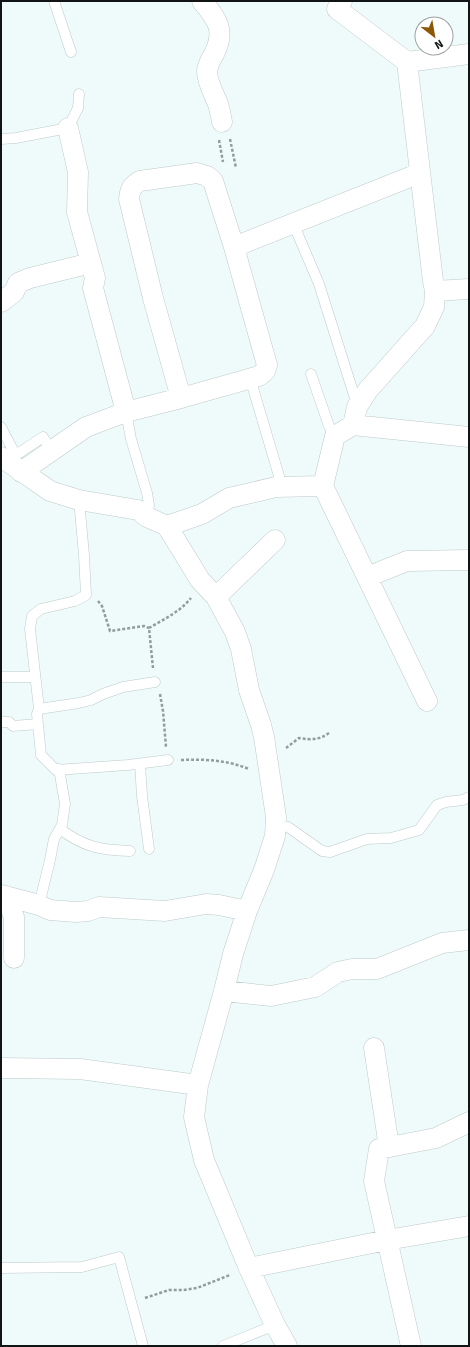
<svg xmlns="http://www.w3.org/2000/svg" width="470" height="1347" font-family="Signika,sans-serif">
  <style>
    .lines { fill: none; stroke-linecap: round; stroke-linejoin: round }
    .lane-casing { stroke: #becac9; stroke-width: 11 }
    .street-casing { stroke: #becac9; stroke-width: 21 }
    .path { stroke: #939c9c; stroke-width: 2.5; stroke-dasharray: 3 2; stroke-linecap: butt }
    .lane { stroke: #fff; stroke-width: 10 }
    .street { stroke: #fff; stroke-width: 20 }
  </style>
  <rect width="100%" height="100%" fill="#eefbfa"/>
  <g class="lines">
    <defs>
      <path id="lane" d="M54 1 71 52
        M1 139 16 138 68 128 78 108 79 94
        M293 223 319 284 354 395 361 400
        M311 374 329 426 335 436
        M250 378 279 476V487
        M126 412 131 439 147 493 149 505 147 517
        M1 427 14 452 19 453 43 437 52 452
        M79 500 84 555 86 595 75 601 41 609 32 616 30 629 39 709 79 703 91 700 103 694 123 687 155 682
        M1 677H35
        M39 709 37 714 41 755 56 770 128 765 168 760
        M1 722H9L13 726 38 724
        M140 764 142 796 149 849
        M276 825 288 827 322 851 330 852 367 839 391 838 419 830 437 805 446 802 463 800 469 797
        M60 829C84 847 100 850 130 851
        M39 905 50 860 54 839 62 825 65 804 59 769
        M1 1268 82 1267 119 1257 143 1346
        M223 1346 275 1325"/>
      <path id="street" d="M202 1C217 19 226 30 214 54 211 59 208 65 207 71 207 82 214 94 218 104 220 110 221 116 222 122
        M342 1 337 9 407 62 469 54
        M407 62 433 281 435 291 469 289
        M234 247 267 365 265 371 259 376 181 398 153 298 129 199C130 190 131 186 140 181L197 173 207 176 213 181 234 247 420 173
        M1 302 14 292 18 283 30 278 91 263
        M126 412 181 398
        M353 425 357 407 368 390 425 326 434 307 435 291
        M1 457 50 491 79 500 138 510 147 517 167 526 200 580 216 597 235 632 241 649 249 690 261 725 264 737 276 817 275 836 264 870 247 911 233 954 224 991 198 1085 194 1117 204 1160 248 1266 275 1325 287 1346
        M21 472 86 427 126 412 93 288 95 278 77 212 78 172 68 128
        M323 486 427 701
        M167 526 202 514 229 498 276 487 323 486 335 436 353 425 469 437
        M367 577 407 561 469 560
        M216 597 275 540
        M1 895 39 905 50 910 76 912 88 911 99 907 165 911 206 904 219 905 247 911
        M6 896 14 917V958
        M224 991 271 996 315 987 338 972 352 969H377L442 943 469 940
        M374 1048 389 1147
        M1 1068 80 1069 198 1085
        M249 1268 387 1240 469 1226
        M411 1346 374 1181 379 1149 436 1138 469 1122"/>
    </defs>
    <!-- lane casing -->
    <use href="#lane" class="lane-casing"/>
    <!-- street casing -->
    <use href="#street" class="street-casing"/>
    <!-- path -->
    <path class="path" d="M230 139 236 168
      M219 140 223 162
      M98 601 102 606 110 631 144 626 149 628
      M153 668 149 628C164 619 180 612 191 598
      M160 694 163 711 166 747
      M286 748 299 738C311 740 319 740 329 733
      M181 760C205 759 227 760 249 769
      M145 1298 169 1290H184L197 1288 230 1275"/>
    <!-- lane -->
    <use href="#lane" class="lane"/>
    <!-- street -->
    <use href="#street" class="street"/>
  </g>
  <!-- border -->
  <rect width="470" height="1347" fill="none" stroke="#101414" stroke-width="4"/>
  <!-- north arrow -->
  <g transform="translate(434 36) rotate(149)"><circle r="19" fill="#ffffff" stroke="#9fa1a1"/>
  <path d="M0-3L7 15L0 10L-7 15Z" fill="#8c5806"/>
  <text y="-6" font-size="11" font-weight="bold" text-anchor="middle" fill="#101414">N</text>
  </g>
</svg>
